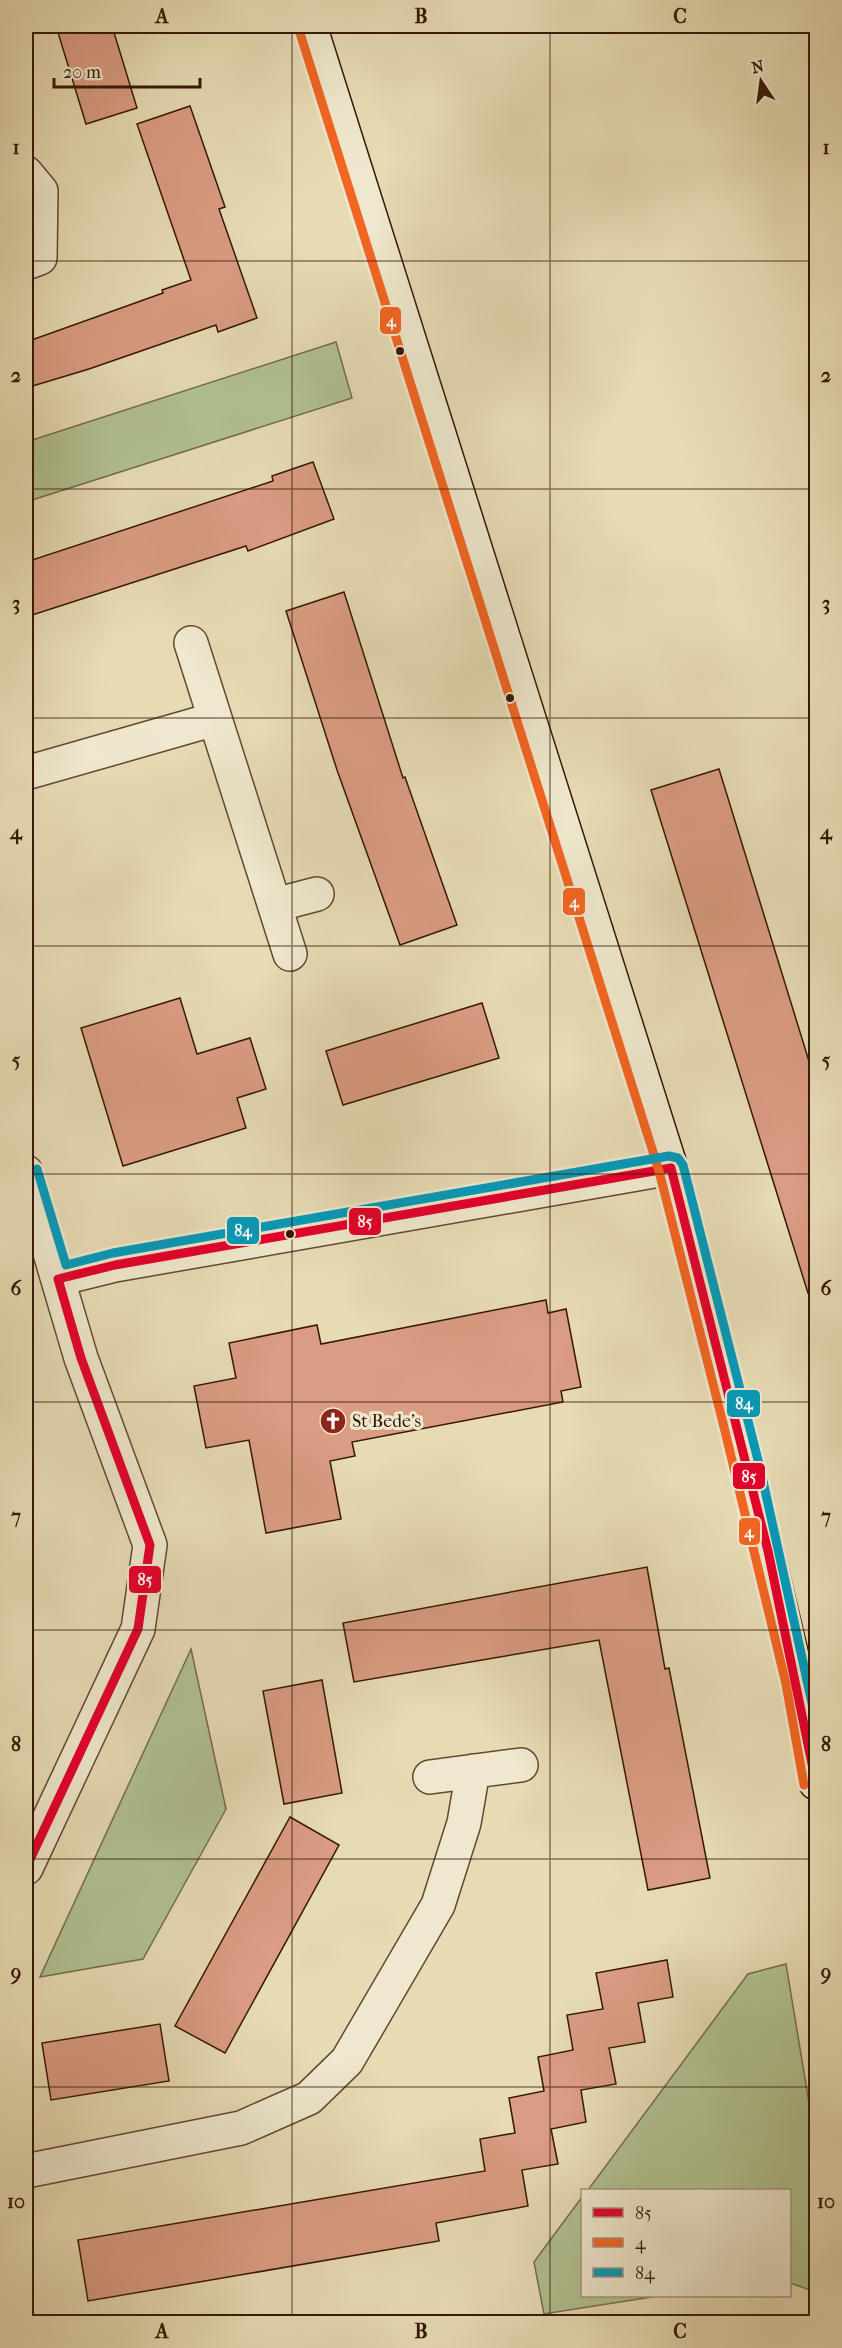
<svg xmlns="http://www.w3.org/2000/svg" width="842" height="2348" font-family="'IM FELL French Canon',serif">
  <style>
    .green { fill: #b1c191; stroke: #736c4c; stroke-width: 1.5 }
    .building { fill: #da9c83; stroke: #351707; stroke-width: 1.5 }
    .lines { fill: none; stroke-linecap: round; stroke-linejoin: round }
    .street-casing { stroke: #624832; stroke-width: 36 }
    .secondary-casing { stroke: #351707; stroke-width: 36 }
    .street { stroke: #efe8ce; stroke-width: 33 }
    .secondary { stroke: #efe8ce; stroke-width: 33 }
    .bus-1-casing { stroke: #efe8ce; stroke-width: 14 }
    .bus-2-casing { stroke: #efe8ce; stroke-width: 14 }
    .bus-3-casing { stroke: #efe8ce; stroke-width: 14 }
    .bus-1 { stroke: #e4002b; stroke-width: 9 }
    .bus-2 { stroke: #f26522; stroke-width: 9 }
    .bus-3 { stroke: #059aba; stroke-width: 9 }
    .grid { fill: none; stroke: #351707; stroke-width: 1.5; stroke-opacity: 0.55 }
    .bus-dot { fill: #351707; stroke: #efe8ce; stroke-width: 2 }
    .labels { text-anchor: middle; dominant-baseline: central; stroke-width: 6; stroke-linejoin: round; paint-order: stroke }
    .poi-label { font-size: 18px; fill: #351707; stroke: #efe8ce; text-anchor: start }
    .line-badge { stroke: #efe8ce; stroke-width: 2 }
    .badge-label { font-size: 16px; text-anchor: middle; font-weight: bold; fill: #fff }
    .neatline { fill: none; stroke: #351707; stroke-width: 2 }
    .grid-label { font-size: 20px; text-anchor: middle; font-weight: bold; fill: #351707 }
  </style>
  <rect width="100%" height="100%" fill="#e7dbb4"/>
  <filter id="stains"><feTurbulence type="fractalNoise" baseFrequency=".00333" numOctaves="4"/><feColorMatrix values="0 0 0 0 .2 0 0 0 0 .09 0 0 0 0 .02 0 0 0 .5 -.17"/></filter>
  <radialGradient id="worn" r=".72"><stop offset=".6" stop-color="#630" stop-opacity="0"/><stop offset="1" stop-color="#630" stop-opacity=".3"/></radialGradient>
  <!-- green -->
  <path class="green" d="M336 342 352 398 26 502V442Z
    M191 1649 226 1809 143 1959 40 1977Z
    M786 1964 816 2145V2292L790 2283V2190H588L748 1974Z
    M582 2197V2296H658L544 2314 534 2262Z"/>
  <!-- building -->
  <path class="building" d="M56 26H112L137 108 86 124Z
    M190 106 225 207 219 209 257 318 218 332 216 325 89 369 26 388V342L163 293 162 290 191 280 137 124Z
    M313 462 334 519 248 551 246 546 26 617V562L273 481 272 476Z
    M344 592 403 778 405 777 457 925 400 945 337 770 286 611Z
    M719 769 816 1084V1291L808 1293 651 790Z
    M180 998 197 1054 250 1038 266 1089 237 1098 246 1128 123 1166 81 1028Z
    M482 1003 499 1058 343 1105 326 1051Z
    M546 1300 548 1313 566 1309 581 1387 561 1391 563 1402 352 1442 355 1456 330 1461 341 1519 266 1533 249 1440 206 1448 194 1386 236 1378 229 1343 317 1325 321 1344Z
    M647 1567 665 1669 669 1668 710 1878 648 1890 599 1640 354 1682 343 1623Z
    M322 1680 342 1793 284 1804 263 1691Z
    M290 1817 339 1845 225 2053 175 2026Z
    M667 1960 673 1997 638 2003 645 2042 609 2048 616 2084 581 2090 586 2122 551 2129 558 2164 522 2170 528 2206 436 2223 439 2241 88 2301 78 2240 485 2171 480 2139 515 2133 509 2098 544 2091 538 2057 573 2050 567 2015 603 2009 596 1973Z
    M160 2024 169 2081 51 2100 42 2043Z"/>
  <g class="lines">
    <defs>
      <path id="street" d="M26 173 41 191 40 258 26 263
        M191 643 290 954
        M26 773 215 719
        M275 905 317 894
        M26 1172 81 1358 150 1545 138 1629 26 1868
        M58 1279 115 1265 671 1168
        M430 1777 521 1765
        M26 2171 241 2128 309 2098 347 2061 438 1905 464 1823 473 1771"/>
      <path id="secondary" d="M310 26 671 1168 736 1424 798 1682 816 1783"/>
    </defs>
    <!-- street casing -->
    <use href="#street" class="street-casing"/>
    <!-- secondary casing -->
    <use href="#secondary" class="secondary-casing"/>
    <!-- street -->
    <use href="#street" class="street"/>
    <!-- secondary -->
    <use href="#secondary" class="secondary"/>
    <defs>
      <path id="bus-1" d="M26 1868 138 1629 150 1545 81 1358 58 1279 115 1265 671 1168 768 1551 816 1783"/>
      <path id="bus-2" d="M299 30 659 1171 724 1427 786 1684 804 1785"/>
      <path id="bus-3" d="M37 1169 66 1265 113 1253 669 1156 678 1158 683 1165 761 1472 816 1721"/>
    </defs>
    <!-- bus-1 casing -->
    <use href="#bus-1" class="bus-1-casing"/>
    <!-- bus-2 casing -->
    <use href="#bus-2" class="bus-2-casing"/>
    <!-- bus-3 casing -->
    <use href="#bus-3" class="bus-3-casing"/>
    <!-- bus-1 -->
    <use href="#bus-1" class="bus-1"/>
    <!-- bus-2 -->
    <use href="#bus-2" class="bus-2"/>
    <!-- bus-3 -->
    <use href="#bus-3" class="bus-3"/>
  </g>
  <!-- grid -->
  <path class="grid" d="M292 26V2322M550 26V2322M26 261H816M26 489H816M26 718H816M26 946H816M26 1174H816M26 1402H816M26 1630H816M26 1859H816M26 2087H816"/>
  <!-- icons -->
  <defs>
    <symbol id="church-disc" viewBox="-11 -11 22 22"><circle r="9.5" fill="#8f2418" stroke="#efe8ce"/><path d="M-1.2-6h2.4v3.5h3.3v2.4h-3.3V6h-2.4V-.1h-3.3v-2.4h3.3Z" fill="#fff"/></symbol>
  </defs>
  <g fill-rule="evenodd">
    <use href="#church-disc" x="318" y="1406" width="30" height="30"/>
  </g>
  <!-- markers -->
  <g class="bus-dot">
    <circle cx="400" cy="351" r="5"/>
    <circle cx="510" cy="698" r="5"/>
    <circle cx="290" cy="1234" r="5"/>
  </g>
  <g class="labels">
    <!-- poi labels -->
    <g class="poi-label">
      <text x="352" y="1421">St Bede's</text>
    </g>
  </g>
  <g class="line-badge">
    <rect x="379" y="306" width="23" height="29" rx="6" fill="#f26522"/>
    <rect x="562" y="887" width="24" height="29" rx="6" fill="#f26522"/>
    <rect x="348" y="1207" width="34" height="29" rx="6" fill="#e4002b"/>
    <rect x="226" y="1216" width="34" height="29" rx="6" fill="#059aba"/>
    <rect x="726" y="1389" width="35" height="29" rx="6" fill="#059aba"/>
    <rect x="732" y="1462" width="34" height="28" rx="6" fill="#e4002b"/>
    <rect x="738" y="1517" width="23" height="29" rx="6" fill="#f26522"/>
    <rect x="128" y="1565" width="34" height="29" rx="6" fill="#e4002b"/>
  </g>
  <g class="badge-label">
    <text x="391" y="326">4</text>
    <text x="574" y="907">4</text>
    <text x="365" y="1227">85</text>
    <text x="243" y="1236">84</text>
    <text x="744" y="1409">84</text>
    <text x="749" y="1482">85</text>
    <text x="749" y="1537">4</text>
    <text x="145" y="1585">85</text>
  </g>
  <!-- margin -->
  <rect width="842" height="2348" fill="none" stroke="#e7dbb4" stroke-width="66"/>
  <!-- legend -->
  <rect x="581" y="2189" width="210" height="108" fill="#efe8ce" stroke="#a5947e" stroke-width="1.5"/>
  <rect x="593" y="2208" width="30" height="9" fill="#e4002b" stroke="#a5947e" stroke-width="1.5"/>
  <text x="635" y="2219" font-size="18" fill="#351707">85</text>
  <rect x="593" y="2238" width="30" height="9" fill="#f26522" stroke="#a5947e" stroke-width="1.5"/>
  <text x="635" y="2249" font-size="18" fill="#351707">4</text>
  <rect x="593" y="2268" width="30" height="9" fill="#059aba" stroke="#a5947e" stroke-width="1.5"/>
  <text x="635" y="2279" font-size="18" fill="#351707">84</text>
  <!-- north arrow -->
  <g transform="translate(761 81) rotate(347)" stroke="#efe8ce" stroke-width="4.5" paint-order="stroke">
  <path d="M0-4.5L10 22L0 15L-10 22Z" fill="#351707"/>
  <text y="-9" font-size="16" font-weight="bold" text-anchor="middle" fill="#351707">N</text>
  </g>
  <!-- scale -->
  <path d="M54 78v9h146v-9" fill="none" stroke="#351707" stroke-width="3"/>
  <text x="63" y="78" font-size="18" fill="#351707" stroke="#efe8ce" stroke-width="4.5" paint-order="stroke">20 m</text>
  <rect x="33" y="33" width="776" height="2282" class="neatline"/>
  <g class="grid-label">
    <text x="162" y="23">A</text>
    <text x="421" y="23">B</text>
    <text x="680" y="23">C</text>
    <text x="16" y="154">1</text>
    <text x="826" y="154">1</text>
    <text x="16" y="382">2</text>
    <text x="826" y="382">2</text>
    <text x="16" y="610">3</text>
    <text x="826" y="610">3</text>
    <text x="16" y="839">4</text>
    <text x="826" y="839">4</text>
    <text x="16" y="1067">5</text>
    <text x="826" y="1067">5</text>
    <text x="16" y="1295">6</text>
    <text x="826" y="1295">6</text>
    <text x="16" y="1523">7</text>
    <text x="826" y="1523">7</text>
    <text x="16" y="1751">8</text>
    <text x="826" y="1751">8</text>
    <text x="16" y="1980">9</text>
    <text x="826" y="1980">9</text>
    <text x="16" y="2208">10</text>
    <text x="826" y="2208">10</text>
    <text x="162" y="2338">A</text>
    <text x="421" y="2338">B</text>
    <text x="680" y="2338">C</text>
  </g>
  <rect width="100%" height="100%" filter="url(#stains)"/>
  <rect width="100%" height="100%" fill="url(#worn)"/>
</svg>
